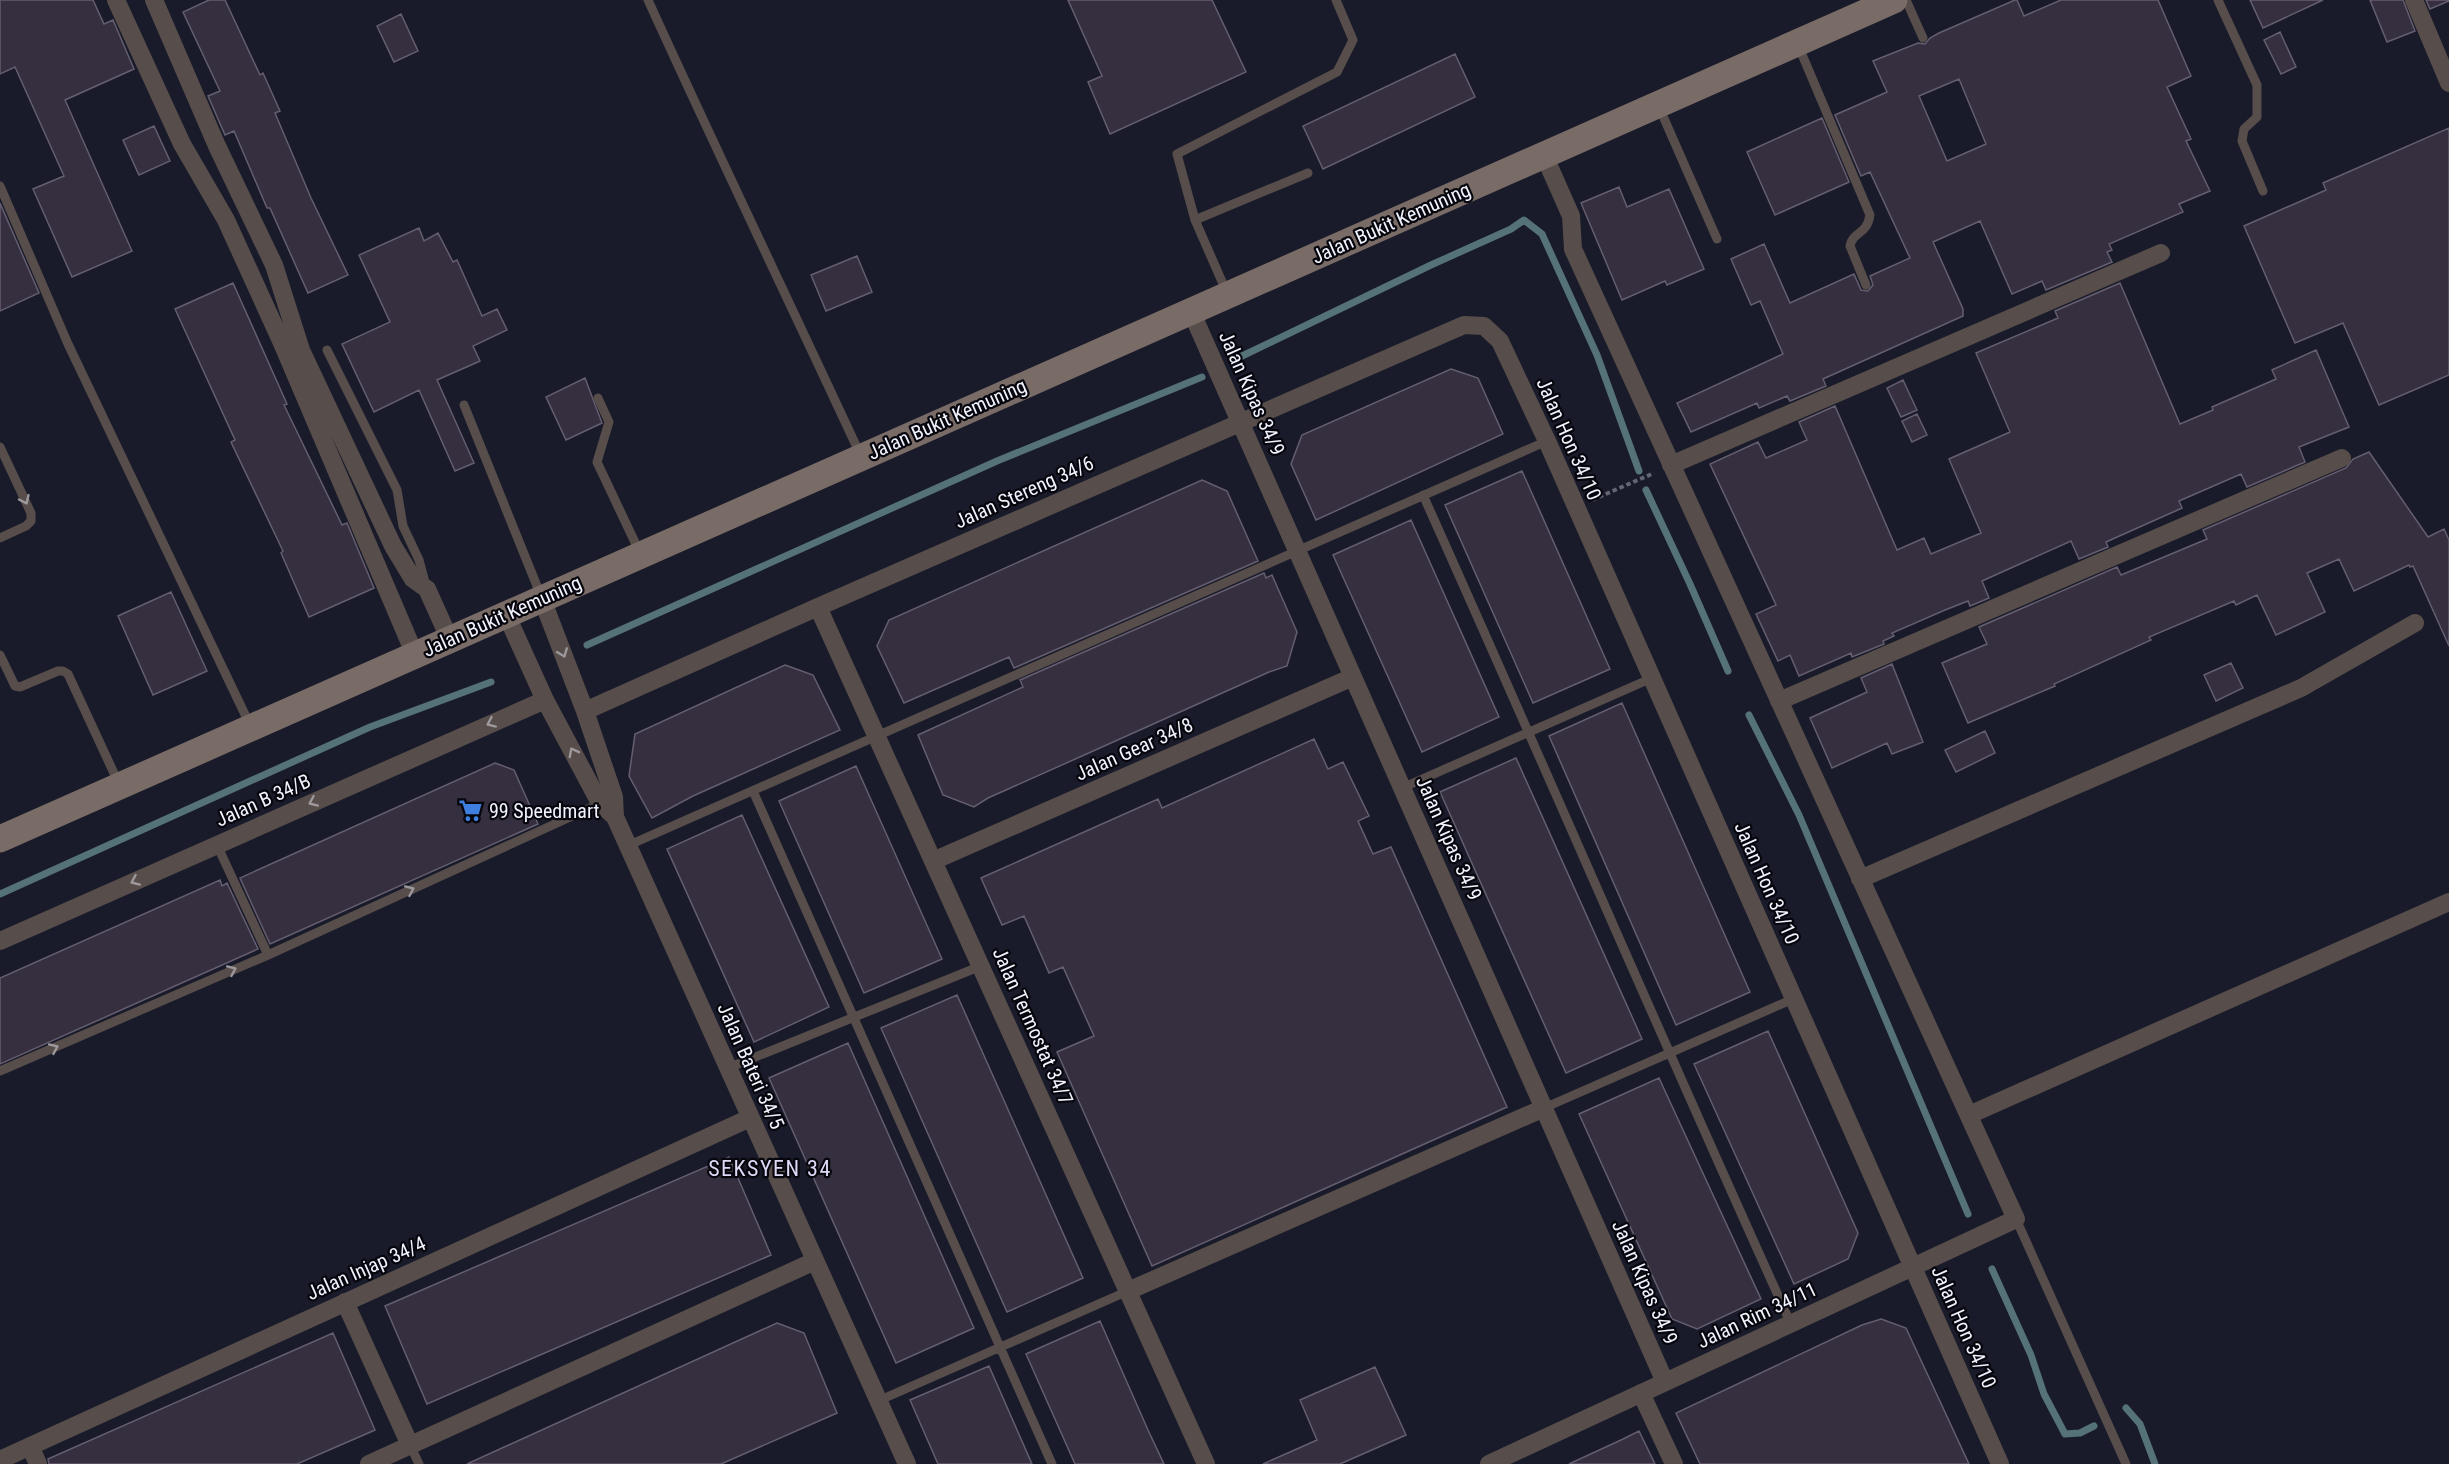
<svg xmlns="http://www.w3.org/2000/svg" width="2449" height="1464" font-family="'Roboto Condensed',sans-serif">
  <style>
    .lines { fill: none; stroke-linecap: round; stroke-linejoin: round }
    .stream { stroke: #547278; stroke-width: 7 }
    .building { fill: #352f3f; stroke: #655e70; stroke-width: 1.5; fill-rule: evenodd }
    .path { stroke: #646673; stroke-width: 4; stroke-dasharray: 4.5 3; stroke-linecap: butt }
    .service { stroke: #574e4b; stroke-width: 9 }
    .minor { stroke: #574e4b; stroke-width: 18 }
    .secondary { stroke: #796b66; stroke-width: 27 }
    .oneway { stroke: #9c989c }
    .labels { text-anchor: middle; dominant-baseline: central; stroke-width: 4.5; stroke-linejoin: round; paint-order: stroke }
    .street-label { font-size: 20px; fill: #f1f3fe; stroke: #06060c }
    .poi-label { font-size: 20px; fill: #f1f3fe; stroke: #06060c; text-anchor: start }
    .quarter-label { font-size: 22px; letter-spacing: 1.5px; fill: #ded9f6; stroke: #06060c }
  </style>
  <rect width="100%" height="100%" fill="#191b2a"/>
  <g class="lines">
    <!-- stream -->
    <path class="stream" d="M1240 357 1431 265 1511 229 1524 220 1542 234 1597 355 1639 471
      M1646 490 1690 584 1728 671
      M587 645 997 461 1202 377
      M1749 715 1799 815 1968 1214
      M0 894 370 727 491 682
      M1992 1269 2031 1355 2044 1394 2065 1434 2080 1433 2094 1426
      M2126 1408 2140 1424 2155 1464"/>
  </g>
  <!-- building -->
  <path class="building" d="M0 0H93L104 24 113 20 134 69 65 100 132 251 72 277 33 189 64 176 15 67 0 74Z
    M209 0H225L260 75 263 73 280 111 275 113 311 198 348 275 308 293 270 208H267L234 131 225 135 208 96 220 91 183 12Z
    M1068 0H1212L1246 72 1110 134 1088 82 1102 76Z
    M2015 0H2017L2024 16 2061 0H2158L2191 76 2167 87 2191 139 2186 141 2210 191 2179 204 2183 212 2109 244 2112 250 2107 252 2112 262 2046 290 2042 281 2012 294 1980 221 1933 242 1963 309V316L1823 379 1826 386 1790 401 1787 396 1759 408 1757 403 1691 432 1677 403 1783 354 1760 301 1751 305 1731 259 1764 244 1790 303 1854 274 1861 290 1868 291 1873 285 1870 276 1910 258 1870 172 1861 176 1835 115 1887 92 1873 61 1918 43 1925 44 1930 38 1939 33ZM1959 79 1986 144 1947 161 1919 96Z
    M2250 0H2323L2263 28Z
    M2370 0H2403L2415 31 2387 42Z
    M2426 0H2449V1L2430 9Z
    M401 14 418 51 394 62 377 26Z
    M2280 32 2296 67 2281 74 2264 40Z
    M1455 54 1475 97 1323 169 1303 126Z
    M1822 118 1849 182 1775 215 1747 152Z
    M154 126 170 161 139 175 123 140Z
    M2449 128V375L2379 405 2343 323 2295 343 2244 226 2326 190 2323 183Z
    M1619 187 1627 207 1669 189 1704 269 1667 285 1665 281 1622 300 1581 203Z
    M0 203 39 293 0 311Z
    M419 228 424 241 438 233 453 262 457 260 482 316 497 309 507 330 473 346 480 361 437 380 474 463 455 471 419 390 374 412 342 344 390 322 359 255Z
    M857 256 872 292 826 311 811 275Z
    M233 283 287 404 284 405 342 525 347 523 374 588 309 617 281 553 283 551 231 442 235 440 175 309Z
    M2120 283 2180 424 2213 410 2212 407 2276 379 2272 370 2316 350 2349 427 2299 447 2305 462 2247 487 2241 474 2179 501 2182 508 2106 542 2108 547 2079 559 2071 541 1982 581 1989 598 1970 606 1968 601 1945 610 1892 633 1894 636 1883 641 1884 644 1852 657 1851 653 1799 676 1790 655 1778 661 1756 614 1776 605 1710 464 1758 442 1766 458 1807 440 1799 422 1835 406 1897 550 1924 538 1931 554 1981 533 1949 459 2010 432 1976 353 2058 318 2055 311Z
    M1451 369 1478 378 1503 434 1316 520 1291 464 1302 435Z
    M585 378 602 423 566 440 546 397Z
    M1903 380 1917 410 1901 417 1887 388Z
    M1917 414 1927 435 1912 442 1902 421Z
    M2369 452 2428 537 2444 529 2449 540V646L2413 566 2410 567 2409 565 2354 591 2339 559 2307 573 2325 612 2276 635 2257 595 2236 605 2234 601 2149 637 2151 640 2054 684 2055 686 1968 723 1942 663 1987 644 1979 627 2117 567 2121 575 2207 539 2203 530 2346 468 2353 459Z
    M1522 471 1610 669 1533 703 1445 505Z
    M1202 480 1227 491 1258 561 1014 668 1009 657 904 703 877 646 889 620Z
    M1411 520 1499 717 1422 752 1333 555Z
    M1264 573 1266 578 1272 575 1297 632 1287 666 1269 672 1082 756 988 798 974 807 943 795 918 735 1023 687 1020 680Z
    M171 592 207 671 153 695 118 616Z
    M2231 663 2243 688 2216 701 2204 675Z
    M1892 664 1923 742 1892 754 1887 743 1832 768 1810 718 1867 692 1861 678Z
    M785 665 813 675 840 730 693 796 652 818 629 776 635 734Z
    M1622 703 1750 992 1676 1025 1549 736Z
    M1985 731 1995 753 1956 772 1945 750Z
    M1314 739 1328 769 1343 762 1369 816 1358 821 1373 854 1391 847 1507 1107 1152 1266 1057 1052 1094 1036 1063 967 1049 973 1024 916 1002 925 981 878 1158 799 1162 808Z
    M1516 758 1642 1039 1566 1073 1440 792Z
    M495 763 514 770 538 824 270 944 240 878Z
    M856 766 942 959 864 993 779 801Z
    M742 815 829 1007 754 1042 667 849Z
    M220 880 222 886 227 883 258 949 0 1064V978Z
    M957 995 1083 1278 1007 1312 881 1028Z
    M1768 1031 1858 1233 1848 1259 1794 1284 1694 1064Z
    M848 1043 974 1328 896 1363 769 1078Z
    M1659 1078 1761 1299 1697 1329 1672 1319 1579 1114Z
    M729 1157 771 1255 427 1404 385 1306Z
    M1881 1319 1906 1328 1969 1464H1700L1676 1413 1862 1325Z
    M1100 1321 1148 1430 1164 1464H1075L1026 1354Z
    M777 1323 804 1333 837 1413 721 1464H467Z
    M333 1333 375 1430 297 1464H49L48 1459Z
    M989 1366 1032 1464H938L910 1400Z
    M1375 1367 1406 1435 1340 1464H1263L1317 1440 1300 1400Z
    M1639 1431 1655 1464H1569L1621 1440Z"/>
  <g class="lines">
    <!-- path -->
    <path class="path" d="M1592 500 1654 473"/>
    <!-- service -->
    <path class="service" d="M648 0C717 152 790 303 860 454
      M1906 0 1923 38
      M2218 0 2257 85V117L2244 129 2242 141 2263 191
      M1798 45 1870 215C1867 235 1853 231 1850 246L1866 285
      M1659 107 1717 239
      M0 186 68 344 250 725
      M1195 220 1308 173
      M1227 293 1195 220 1177 154 1337 72 1353 40 1336 0
      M327 350 397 490 403 526 419 560 426 586
      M598 398 609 422 597 462 640 553
      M464 405 541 596
      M0 447 31 513V521L26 526 0 538
      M1423 495C1547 771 1666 1049 1791 1324
      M0 655 15 686 20 687 58 671H63L68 674 119 784
      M1402 788 1652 678
      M753 791 1052 1464
      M217 845 268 955
      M627 846 1547 441
      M728 1068 981 966
      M0 1071 268 955 603 802
      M1544 1108 1793 999
      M2016 1219 2126 1464
      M878 1401 1128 1291
      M410 1445 419 1464"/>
    <!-- minor -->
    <path class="minor" d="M116 0 182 144 226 220 282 343 415 655
      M154 0 217 146 274 265 301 350 393 546 413 579 427 589 450 640
      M2414 0 2449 83
      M1191 311 1665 1382
      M1671 465 2161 253
      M542 599 585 711 614 797 615 817 907 1464
      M818 607 1206 1464
      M506 614 545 700 600 803 615 817
      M1779 701 2342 458
      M585 711 818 607 1464 325 1484 326 1500 341 1547 441 2000 1464
      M933 861 1353 677
      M1860 879 2301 688 2415 623
      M0 941 545 700
      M1969 1115 2449 902
      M1128 1291 1544 1108
      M345 1302 410 1445
      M1641 1393 1674 1464
      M30 1446 38 1464
      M0 1460 750 1118
      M369 1464 815 1261
      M1489 1464 2016 1219 1573 249 1571 216 1544 155"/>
    <!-- secondary -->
    <path class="secondary" d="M0 839 1894 0"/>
  </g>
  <!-- one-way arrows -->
  <defs><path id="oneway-chevron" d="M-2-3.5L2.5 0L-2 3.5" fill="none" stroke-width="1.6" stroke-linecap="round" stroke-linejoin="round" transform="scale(1.5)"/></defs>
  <g class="oneway">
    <use href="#oneway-chevron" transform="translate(25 500) rotate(65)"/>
    <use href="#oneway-chevron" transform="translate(563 653) rotate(69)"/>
    <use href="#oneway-chevron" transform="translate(491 723) rotate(156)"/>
    <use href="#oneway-chevron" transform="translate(573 752) rotate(-118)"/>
    <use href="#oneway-chevron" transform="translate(313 802) rotate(156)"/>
    <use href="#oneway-chevron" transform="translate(135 881) rotate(156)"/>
    <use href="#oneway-chevron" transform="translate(410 890) rotate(-24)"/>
    <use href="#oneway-chevron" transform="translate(232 970) rotate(-24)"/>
    <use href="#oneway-chevron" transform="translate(54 1048) rotate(-24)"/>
  </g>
  <!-- icons -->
  <defs>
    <symbol id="supermarket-bare" viewBox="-9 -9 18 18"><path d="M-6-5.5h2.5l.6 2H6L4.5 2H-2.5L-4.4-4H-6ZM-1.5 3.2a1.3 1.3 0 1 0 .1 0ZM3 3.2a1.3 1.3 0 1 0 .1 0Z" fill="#3f7fe0" stroke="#06060c" stroke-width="2.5" paint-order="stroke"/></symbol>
  </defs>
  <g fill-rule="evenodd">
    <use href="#supermarket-bare" x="454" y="794" width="33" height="33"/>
  </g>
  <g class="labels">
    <!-- street labels -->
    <g class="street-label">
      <text transform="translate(1391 223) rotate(-24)">Jalan Bukit Kemuning</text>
      <text transform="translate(1252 393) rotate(66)">Jalan Kipas 34/9</text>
      <text transform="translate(947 419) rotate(-24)">Jalan Bukit Kemuning</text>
      <text transform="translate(1569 439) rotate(66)">Jalan Hon 34/10</text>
      <text transform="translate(1024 492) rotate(-24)">Jalan Stereng 34/6</text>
      <text transform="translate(502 616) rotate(-24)">Jalan Bukit Kemuning</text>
      <text transform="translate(1134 749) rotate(-24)">Jalan Gear 34/8</text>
      <text transform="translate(263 800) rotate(-24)">Jalan B 34/B</text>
      <text transform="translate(1449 838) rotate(66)">Jalan Kipas 34/9</text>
      <text transform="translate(1767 883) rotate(66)">Jalan Hon 34/10</text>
      <text transform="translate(1033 1026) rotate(66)">Jalan Termostat 34/7</text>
      <text transform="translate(751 1066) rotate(66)">Jalan Bateri 34/5</text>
      <text transform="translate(366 1268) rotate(-24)">Jalan Injap 34/4</text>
      <text transform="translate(1645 1282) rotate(66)">Jalan Kipas 34/9</text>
      <text transform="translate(1757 1315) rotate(-25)">Jalan Rim 34/11</text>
      <text transform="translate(1964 1327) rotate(66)">Jalan Hon 34/10</text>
    </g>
    <!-- poi labels -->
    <g class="poi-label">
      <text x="489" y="811">99 Speedmart</text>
    </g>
    <!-- quarter labels -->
    <g class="quarter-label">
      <text x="770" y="1168">SEKSYEN 34</text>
    </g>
  </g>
</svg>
